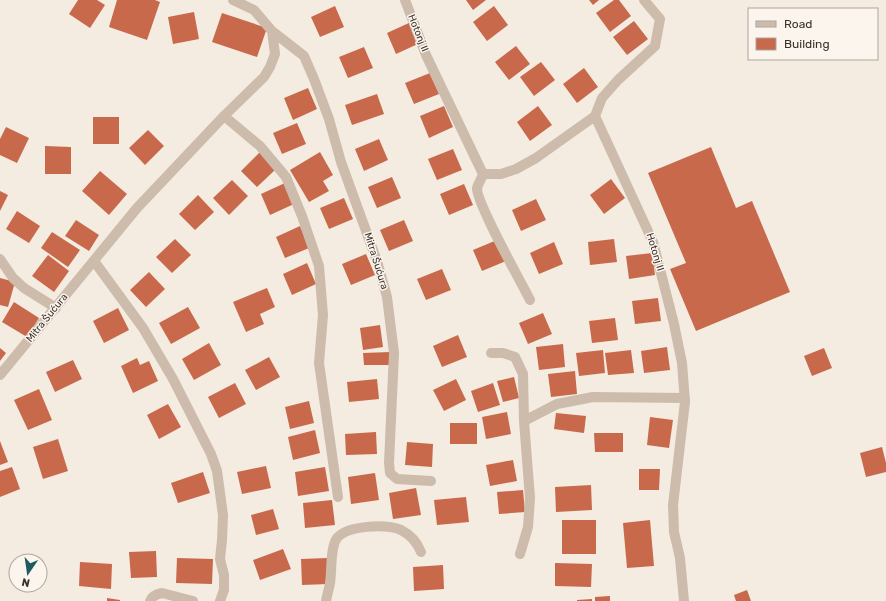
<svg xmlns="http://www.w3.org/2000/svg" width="886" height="601" font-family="Rubik,sans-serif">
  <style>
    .building { fill: #c8694b }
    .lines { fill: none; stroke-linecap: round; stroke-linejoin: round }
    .minor { stroke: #cdbbac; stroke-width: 10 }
    .labels { text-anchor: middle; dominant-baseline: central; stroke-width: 3; stroke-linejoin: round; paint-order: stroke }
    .street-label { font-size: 10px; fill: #3b302b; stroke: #fbf5ee }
  </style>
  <rect width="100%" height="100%" fill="#f4ebe1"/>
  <!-- building -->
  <path class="building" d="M78 0H97L105 5 90 28 69 14Z
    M117 0H155L160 2 147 40 109 27Z
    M466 0H486L473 10Z
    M589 0H599L593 5Z
    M614 0H619L631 16 610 32 596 13Z
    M335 6 344 27 320 37 311 17Z
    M494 6 508 25 487 41 473 22Z
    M194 12 199 39 173 44 168 17Z
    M222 13 267 28 257 57 212 42Z
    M634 21 648 39 627 55 613 37Z
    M411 22 420 43 396 54 387 33Z
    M516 46 530 64 509 80 495 62Z
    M364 47 373 68 348 78 339 57Z
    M541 62 555 80 534 96 520 77Z
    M584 68 598 87 577 103 563 84Z
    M430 73 439 94 414 104 405 83Z
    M308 88 317 109 293 120 284 98Z
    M377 94 384 114 352 125 345 105Z
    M444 106 453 127 429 138 420 116Z
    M538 106 552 125 530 141 517 122Z
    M93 117H119V144H93Z
    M297 123 306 144 282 154 273 133Z
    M6 127 29 138 17 163 0 155V139Z
    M148 130 164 146 145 165 129 148Z
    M379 139 388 160 364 171 355 149Z
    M45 146 71 147V174H45Z
    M711 147 736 208 752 201 790 292 696 331 670 269 686 263 648 173Z
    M453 149 462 170 437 180 428 159Z
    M260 152 276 169 257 187 241 171Z
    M320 152 333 175 323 181 329 191 309 202 290 170Z
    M100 171 127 194 109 215 82 191Z
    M392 177 401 198 377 208 368 187Z
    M611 179 625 198 604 214 590 195Z
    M232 180 248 196 229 215 213 198Z
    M285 183 294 204 270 215 261 194Z
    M464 184 473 205 449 215 440 194Z
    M0 191 8 195 0 211Z
    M198 195 214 212 195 230 179 214Z
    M344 198 353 219 329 229 320 208Z
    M536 199 546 220 521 231 512 210Z
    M17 211 40 226 29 243 6 229Z
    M76 220 99 235 89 251 65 236Z
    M404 220 413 241 389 251 380 230Z
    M300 226 309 248 285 258 276 237Z
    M52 232 80 250 68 267 41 248Z
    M175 239 191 255 172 273 156 257Z
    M614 239 617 262 590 265 588 242Z
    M497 240 506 261 482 271 473 250Z
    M554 242 563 264 539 274 530 253Z
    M652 253 655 275 629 279 626 256Z
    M366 254 375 275 351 285 342 264Z
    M48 255 69 271 54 292 32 276Z
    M307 263 316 284 292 295 283 274Z
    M442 269 451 290 426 300 417 279Z
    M149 272 165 289 146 307 130 290Z
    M0 278 15 282 8 307 0 305Z
    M267 288 275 307 260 314 264 324 246 332 233 302Z
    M658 298 661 321 635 324 632 301Z
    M14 302 39 318 27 337 2 322Z
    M188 307 200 328 171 344 159 323Z
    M118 308 129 330 104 343 93 321Z
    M543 313 552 334 528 344 519 323Z
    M615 318 618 340 592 343 589 321Z
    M380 325 383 347 363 350 360 328Z
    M458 335 467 357 442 367 433 346Z
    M209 343 221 365 194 380 182 359Z
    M563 344 565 367 539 370 536 347Z
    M667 347 670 370 644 373 641 351Z
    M0 348 6 353 0 361Z
    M824 348 832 368 812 376 804 356Z
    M603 350 605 373 579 376 576 353Z
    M631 350 634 373 608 375 605 353Z
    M390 352V365H364L363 353Z
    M269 357 280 377 256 390 245 370Z
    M137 358 140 365 149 361 158 381 133 393 121 366Z
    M73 360 82 379 55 392 46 372Z
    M575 371 577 394 551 397 548 374Z
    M514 377 519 398 503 402 497 381Z
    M377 379 379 399 349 402 347 382Z
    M456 379 466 400 444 411 433 390Z
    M235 383 246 404 219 418 208 397Z
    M493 383 500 405 478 412 471 391Z
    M39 389 52 420 28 430 14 400Z
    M309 401 314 423 290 429 285 407Z
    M168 404 181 427 159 439 147 415Z
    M507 412 511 434 486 439 482 417Z
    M556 413 586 416 584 433 554 429Z
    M650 417 673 420 669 448 647 445Z
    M450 423H477V444H450Z
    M315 430 320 453 293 460 288 437Z
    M376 432 377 454 346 455 345 434Z
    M594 433H623V452H595Z
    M58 439 68 471 43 479 33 447Z
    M0 441 8 462 0 465Z
    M407 442 433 444 432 467 405 465Z
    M882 447 886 463V472L866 477 860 453Z
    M513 460 517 481 490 486 486 465Z
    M266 466 271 488 242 494 237 472Z
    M12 467 20 489 0 497V471Z
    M325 467 329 491 298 496 295 472Z
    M639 469H660L659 490H639Z
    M203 472 210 493 178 503 171 483Z
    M375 473 379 500 351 504 348 477Z
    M591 485 592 510 556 512 555 487Z
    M416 488 421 515 393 519 389 493Z
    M523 490 525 512 499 514 497 492Z
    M466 497 469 522 437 525 434 500Z
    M332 500 335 525 305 528 303 503Z
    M273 509 279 529 256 535 251 515Z
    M562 520H596V554H562Z
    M650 520 654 566 627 568 623 523Z
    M283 549 291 569 260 580 253 560Z
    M156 551 157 577 131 578 129 552Z
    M177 558 213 559 212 584 176 583Z
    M327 558 328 584 302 585 301 559Z
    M80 562 112 564 111 589 79 586Z
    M555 563 592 564 591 587 555 586Z
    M443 565 444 589 414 591 413 567Z
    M747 590 751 601H736L734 595Z
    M610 596V601H595V597Z
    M107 598 120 600V601H107Z
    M592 599V601H577V600Z"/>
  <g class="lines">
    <!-- minor -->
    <path class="minor" d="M233 0 254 10 272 31 304 56 314 79 329 119 341 162 377 261 387 297 394 353 389 463 390 473 397 479 431 481
      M405 0 426 55 483 174C482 178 478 184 477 188 476 202 521 282 530 300
      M224 116 260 146 286 177 302 216 319 266 323 315 319 363 338 497
      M595 116 653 242 674 324 682 363 685 402 673 505 674 532 680 558 684 601
      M483 174H501L516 169 536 158 595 116 602 98 618 80 655 46 660 19 644 0
      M0 259 13 278 24 288 56 308
      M94 261 143 328 173 379 211 454 217 471 223 515 222 540 220 559 224 575V590L220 601
      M491 353H503L515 357 523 374 524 421 530 498 528 527 520 554
      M0 375 137 208 224 116 264 77 270 67 275 54 272 31
      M524 421 557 404 593 397 685 398
      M150 601C152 596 157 594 162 593L193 601
      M326 601C327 595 329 589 330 583 332 572 330 547 337 538 348 525 386 524 401 530 411 535 417 542 421 552"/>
  </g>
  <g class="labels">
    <!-- street labels -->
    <g class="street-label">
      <text transform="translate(418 33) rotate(68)">Hotonj II</text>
      <text transform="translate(655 252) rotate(73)">Hotonj II</text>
      <text transform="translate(376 261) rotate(73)">Mitra Šućura</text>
      <text transform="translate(47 318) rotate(-51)">Mitra Šućura</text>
    </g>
  </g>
  <!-- legend -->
  <rect x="748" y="8" width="130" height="52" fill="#fbf5ee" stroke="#aea6a0"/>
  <rect x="756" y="21" width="20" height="6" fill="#cdbbac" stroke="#aea6a0"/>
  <text x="784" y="28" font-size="12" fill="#3b302b">Road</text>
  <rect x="756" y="38" width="20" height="12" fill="#c8694b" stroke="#aea6a0"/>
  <text x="784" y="48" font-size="12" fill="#3b302b">Building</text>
  <!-- north arrow -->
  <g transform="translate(28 573) rotate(193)"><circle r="19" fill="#fbf5ee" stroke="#aea6a0"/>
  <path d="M0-3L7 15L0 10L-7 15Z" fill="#1f5a5e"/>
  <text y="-6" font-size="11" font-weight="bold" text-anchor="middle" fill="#3b302b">N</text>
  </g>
</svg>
